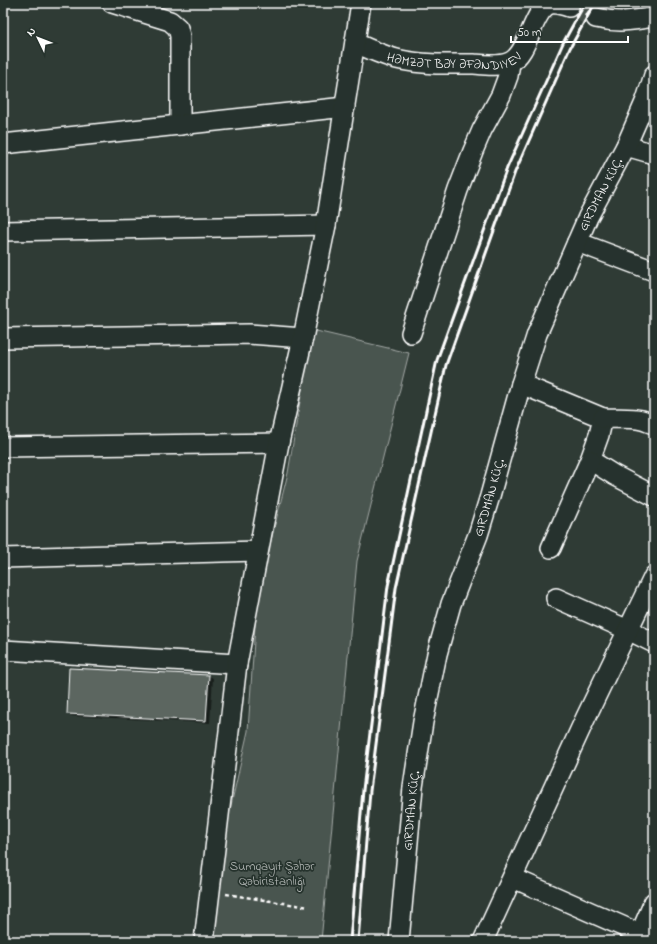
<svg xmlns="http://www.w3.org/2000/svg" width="657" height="944" font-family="'Indie Flower',sans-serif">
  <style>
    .green { fill: #4a544f; stroke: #a4aaa7 }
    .shadow { fill: #0007 }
    .building { fill: #5b6661; stroke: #fff }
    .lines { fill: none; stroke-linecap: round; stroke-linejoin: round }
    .minor-tunnel { stroke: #444f49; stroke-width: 19; stroke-dasharray: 19 10; stroke-linecap: butt }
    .minor-casing { stroke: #fff; stroke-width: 22 }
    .path { stroke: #fff; stroke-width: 2.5; stroke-dasharray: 4 3; stroke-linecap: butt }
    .minor { stroke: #26332d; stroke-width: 19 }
    .rail { stroke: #fff; stroke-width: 3 }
    .labels { text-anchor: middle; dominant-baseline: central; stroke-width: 3.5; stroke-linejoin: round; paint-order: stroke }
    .street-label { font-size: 13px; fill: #fff; stroke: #26332d }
    .park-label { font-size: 13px; fill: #b7bbb9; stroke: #26332d }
  </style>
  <rect width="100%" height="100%" fill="#2f3b35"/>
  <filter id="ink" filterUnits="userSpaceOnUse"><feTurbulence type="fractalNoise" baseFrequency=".025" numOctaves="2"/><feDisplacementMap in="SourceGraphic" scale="8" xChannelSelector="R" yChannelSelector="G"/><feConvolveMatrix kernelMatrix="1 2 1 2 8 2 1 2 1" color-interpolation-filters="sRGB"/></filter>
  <g filter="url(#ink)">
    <!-- green -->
    <path class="green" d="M312 330 409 353 357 561 321 941H214L219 858 248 731 257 596 288 473Z"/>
    <!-- shadow -->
    <path class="shadow" d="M209 676 213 678 210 723 72 716 68 714Z"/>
    <!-- building -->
    <path class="building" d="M69 668 209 675 206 721 67 714Z"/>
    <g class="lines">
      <!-- minor-tunnel -->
      <path class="minor-tunnel" d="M569 7 596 18"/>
      <defs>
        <g id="minor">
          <path d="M112 3 170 21 178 28 180 36V125"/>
          <path d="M596 18C617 23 632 21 654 17"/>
          <path id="s1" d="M355 43C370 49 385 57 401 60 425 65 449 64 474 64 485 65 499 67 510 62 530 53 532 8 551 4 556 3 563 5 569 7"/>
          <path d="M3 144 345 107"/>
          <path d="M626 146 654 154"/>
          <path d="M3 231 326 225"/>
          <path d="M577 242 654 271"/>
          <path d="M411 333 458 190 473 151 482 130 501 95 508 76 510 63"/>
          <path d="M3 338 249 334 303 338"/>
          <path d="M521 384 603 418 599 435 590 460 614 475 654 496"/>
          <path d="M603 418C616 419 629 417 642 420 646 421 650 423 654 424"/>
          <path d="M3 447 279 443"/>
          <path d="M551 548 590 460"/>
          <path d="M3 558 258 551"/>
          <path d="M556 598 628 630 654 643"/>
          <path d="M3 650 237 664"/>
          <path d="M513 878 654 940"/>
          <path d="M204 941 237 664 279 443 303 338 326 225 361 3"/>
          <path id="s2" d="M399 941 413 787 423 722 437 654 451 604 478 535 490 496 521 384 537 334 588 217 626 146 646 100 654 75"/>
          <path d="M483 941 586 717 654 576"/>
          <path d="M637 941 654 902"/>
        </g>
      </defs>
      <!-- minor casing -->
      <use href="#minor" class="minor-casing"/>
      <!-- path -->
      <path class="path" d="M226 894 309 907"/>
      <!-- minor -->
      <use href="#minor" class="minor"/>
      <!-- rail -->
      <path class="rail" d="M350 941 363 790 388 586 437 360 507 168 563 43 585 3
        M358 941 370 791 396 588 446 365 515 172 570 48 595 3"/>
    </g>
  </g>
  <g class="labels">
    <!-- street labels -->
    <g class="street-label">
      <text stroke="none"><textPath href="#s1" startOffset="103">HƏMZƏT BƏY ƏFƏNDIYEV</textPath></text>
      <text stroke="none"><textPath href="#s2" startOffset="779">GIRDMAN KÜÇ.</textPath></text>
      <text stroke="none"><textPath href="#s2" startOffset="455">GIRDMAN KÜÇ.</textPath></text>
      <text stroke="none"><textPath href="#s2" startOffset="131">GIRDMAN KÜÇ.</textPath></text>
    </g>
    <!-- park labels -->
    <g class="park-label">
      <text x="272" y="866">Sumqayıt Şəhər<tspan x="272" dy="15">Qəbiristanlığı</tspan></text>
    </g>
  </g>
  <!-- margin -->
  <rect width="657" height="944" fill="none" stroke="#26332d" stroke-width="16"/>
  <rect x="8" y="8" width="641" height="928" fill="none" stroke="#fff" stroke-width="1.5" filter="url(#ink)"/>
  <!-- north arrow -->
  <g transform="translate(38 38) rotate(313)" stroke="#26332d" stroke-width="3" paint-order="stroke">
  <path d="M0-3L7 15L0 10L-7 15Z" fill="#ffffff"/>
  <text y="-6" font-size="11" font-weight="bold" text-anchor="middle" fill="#ffffff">N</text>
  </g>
  <!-- scale -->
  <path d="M511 36v6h117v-6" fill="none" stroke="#ffffff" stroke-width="2"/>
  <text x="517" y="36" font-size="12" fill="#ffffff" stroke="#26332d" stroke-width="3" paint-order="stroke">50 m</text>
</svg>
